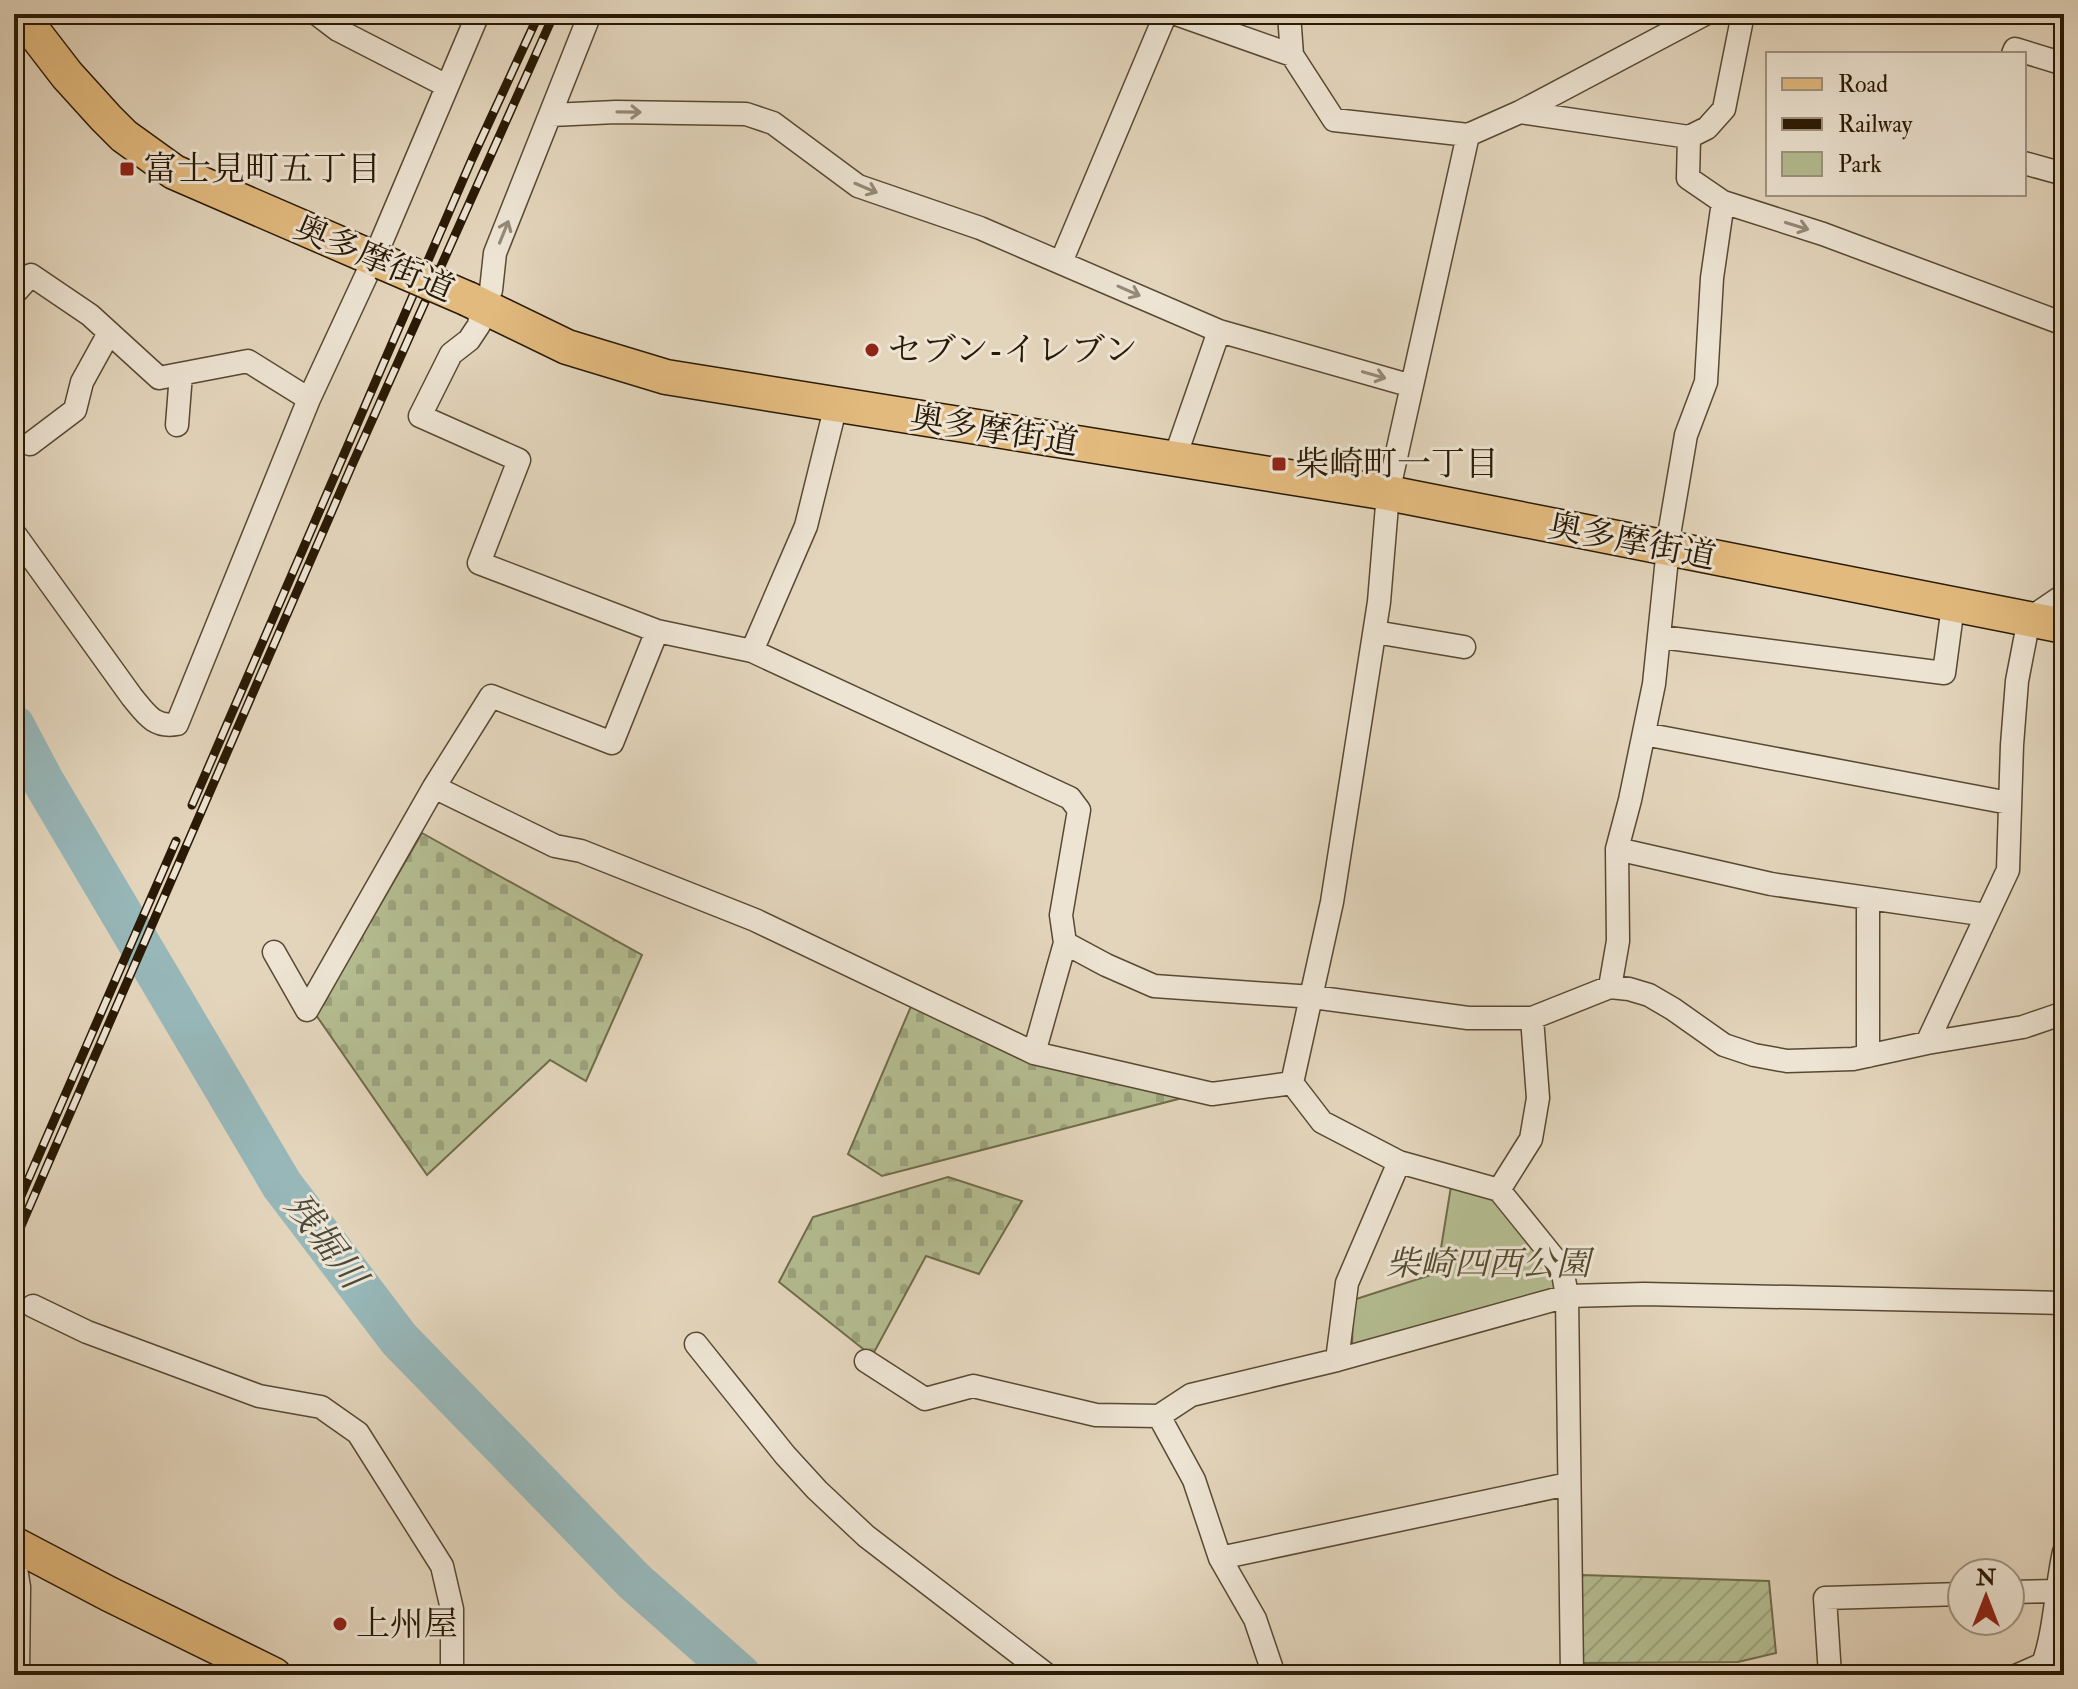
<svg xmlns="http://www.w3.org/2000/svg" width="2078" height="1689" font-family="'IM FELL Double Pica','Noto Serif JP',serif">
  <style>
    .green { fill: #b4bd91; stroke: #6f6c4b; stroke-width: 2 }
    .cemetery { fill: url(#cemetery-stones); stroke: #6f6c4b; stroke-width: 2 }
    .garden { fill: url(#garden-furrows); stroke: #6f6c4b; stroke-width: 2 }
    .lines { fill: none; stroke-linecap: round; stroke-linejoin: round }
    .river { stroke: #97b7b9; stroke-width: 42 }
    .minor-casing { stroke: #584933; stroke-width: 25 }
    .primary-casing { stroke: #2a1a05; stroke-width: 37 }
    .minor { stroke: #ede4d3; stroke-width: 22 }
    .primary { stroke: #e2ba7e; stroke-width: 34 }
    .rail-casing { stroke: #2a1a05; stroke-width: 9 }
    .rail { stroke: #ede4d3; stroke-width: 6; stroke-dasharray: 18; stroke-linecap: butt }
    .primary-bridge-casing { stroke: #2a1a05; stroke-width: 37; stroke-linecap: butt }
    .primary-bridge { stroke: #e2ba7e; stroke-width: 34 }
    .oneway { stroke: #958976 }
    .poi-dot { fill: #8f2418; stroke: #ede4d3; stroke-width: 3 }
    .labels { text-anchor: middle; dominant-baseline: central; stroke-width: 6; stroke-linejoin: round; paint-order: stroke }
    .poi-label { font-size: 34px; fill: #2a1a05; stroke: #ede4d3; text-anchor: start }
    .street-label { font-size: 34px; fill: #2a1a05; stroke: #ede4d3 }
    .park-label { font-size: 34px; font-style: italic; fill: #534b2f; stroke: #ede4d3 }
    .water-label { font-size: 36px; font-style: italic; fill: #4b493b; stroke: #ede4d3 }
  </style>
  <defs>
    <pattern id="cemetery-stones" width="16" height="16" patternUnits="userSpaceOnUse" patternTransform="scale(2)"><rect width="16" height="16" fill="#b4bd91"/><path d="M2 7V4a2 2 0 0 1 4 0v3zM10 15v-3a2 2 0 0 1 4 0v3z" fill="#9ba27c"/></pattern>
    <pattern id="garden-furrows" width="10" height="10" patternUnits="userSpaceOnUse" patternTransform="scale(2)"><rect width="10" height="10" fill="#b4bd91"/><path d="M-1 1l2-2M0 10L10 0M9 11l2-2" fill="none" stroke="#9ba27c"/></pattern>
  </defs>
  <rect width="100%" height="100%" fill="#e3d5bc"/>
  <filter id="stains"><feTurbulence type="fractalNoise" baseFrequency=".0025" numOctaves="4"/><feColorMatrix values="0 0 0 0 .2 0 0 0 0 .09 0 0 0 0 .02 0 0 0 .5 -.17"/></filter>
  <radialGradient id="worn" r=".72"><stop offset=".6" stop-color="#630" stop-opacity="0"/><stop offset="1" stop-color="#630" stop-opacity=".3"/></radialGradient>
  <!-- green -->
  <path class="green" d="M1452 1180 1492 1190 1556 1269V1296L1352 1353 1353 1300 1437 1273Z"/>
  <!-- cemetery -->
  <path class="cemetery" d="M422 833 642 955 586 1081 550 1060 427 1175 316 1015Z
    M912 1004 1182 1098 882 1176 848 1154Z
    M948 1177 1022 1201 979 1274 926 1256 872 1356 779 1282 813 1217Z"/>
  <!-- garden -->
  <path class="garden" d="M1582 1575 1769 1581 1776 1653 1738 1662 1580 1663Z"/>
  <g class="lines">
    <!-- river -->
    <path class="river" d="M14 726 43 781 282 1185 399 1339 634 1581 740 1675"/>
    <defs>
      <path id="minor" d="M317 14 338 30 447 86
        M590 14 495 253 491 290 482 305 479 325 469 340 451 354 420 416 519 460 479 563 657 631 752 651 1070 798 1079 810 1061 915 1065 943 1106 965 1154 986 1313 997 1468 1018H1532L1610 987 1629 989 1649 995 1673 1009 1724 1045 1754 1055 1787 1061 1853 1059 1927 1043 2023 1027 2064 1013
        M1176 14 1292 55 1334 120 1468 135
        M1289 14 1292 55
        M1743 14 1724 109 1707 128 1689 137 1688 178 1723 202 1823 234 2064 324
        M2013 54 2015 49 2064 64
        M1520 112 1689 137
        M551 115 616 112 746 114 773 123 858 186 980 228 1219 331 1412 386
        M2024 163 2064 174
        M1057 259 1064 255 1164 18
        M14 294 31 275 90 315 159 378 248 361 309 399
        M177 425 181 374
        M30 444 75 410 82 382 109 333
        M1174 460 1219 331
        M14 533 132 697C146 714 154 728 177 724L309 399 374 259 478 14
        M1375 632 1464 647
        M1661 637 1944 673 1953 606
        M752 651 806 526 836 405
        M1644 734 2009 803
        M434 787 555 846 581 851 755 920 1034 1053 1212 1094 1292 1083
        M1617 849 1771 884 1987 915
        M274 952 307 1010 434 787 491 696 612 743 657 631
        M1610 987 1618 941 1617 849 1630 800 1654 684 1670 529 1686 435 1706 382 1712 278 1723 202
        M1927 1043 2008 870 2012 745 2017 681 2029 619 2064 595
        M1034 1053 1065 943
        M1868 1056V898
        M1292 1083 1332 902 1379 602 1388 493 1468 135 1520 112 1705 14
        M1292 1083 1322 1122 1399 1162 1499 1190 1562 1268 1567 1296 1644 1294 2064 1303
        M1499 1190 1531 1139 1538 1098 1532 1018
        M33 1306 87 1332 259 1396 321 1407 358 1433 442 1566 452 1609V1675
        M696 1344 785 1455 817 1490 866 1536 1047 1675
        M1337 1360 1567 1296 1572 1675
        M866 1361 925 1399 973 1386 1096 1415 1159 1416 1191 1395 1337 1360 1347 1283 1399 1162
        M1159 1416 1194 1480 1220 1558 1255 1619 1274 1675
        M14 1556 19 1587 18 1675
        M1220 1558 1568 1484
        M2010 1592 2056 1591
        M1830 1675 1825 1598 1962 1594
        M2018 1675 2043 1664C2055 1631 2056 1588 2064 1552"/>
      <path id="primary" d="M20 14 67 75 106 118 124 136 174 172 382 262
        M468 299 567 347 666 377 1388 493 2064 626
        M14 1544 109 1594 274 1675"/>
    </defs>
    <!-- minor casing -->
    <use href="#minor" class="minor-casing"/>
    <!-- primary casing -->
    <use href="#primary" class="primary-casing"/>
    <!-- minor -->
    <use href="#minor" class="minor"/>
    <!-- primary -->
    <use href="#primary" class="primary"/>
    <defs>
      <path id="rail" d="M192 805 472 159 539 14
        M14 1212 176 841
        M14 1242 352 465 554 14"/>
    </defs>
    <!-- rail casing -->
    <use href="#rail" class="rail-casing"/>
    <!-- rail -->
    <use href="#rail" class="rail"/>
    <defs>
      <path id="primary-bridge" d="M382 262 468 299"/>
    </defs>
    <!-- primary-bridge casing -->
    <use href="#primary-bridge" class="primary-bridge-casing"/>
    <!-- primary-bridge -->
    <use href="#primary-bridge" class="primary-bridge"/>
  </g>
  <!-- one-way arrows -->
  <defs><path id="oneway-shaft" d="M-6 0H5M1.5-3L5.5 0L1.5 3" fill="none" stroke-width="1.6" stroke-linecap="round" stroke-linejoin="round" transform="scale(2)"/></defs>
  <g class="oneway">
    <use href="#oneway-shaft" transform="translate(629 112) rotate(1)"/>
    <use href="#oneway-shaft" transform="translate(866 188) rotate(23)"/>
    <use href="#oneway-shaft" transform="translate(1797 226) rotate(17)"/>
    <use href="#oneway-shaft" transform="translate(504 232) rotate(-68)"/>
    <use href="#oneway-shaft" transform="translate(1129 291) rotate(24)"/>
    <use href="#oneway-shaft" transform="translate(1374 375) rotate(16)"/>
  </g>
  <!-- markers -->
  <g class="poi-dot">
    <rect x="119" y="161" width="16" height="16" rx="4"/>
    <circle cx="872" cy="350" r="8"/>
    <rect x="1271" y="456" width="16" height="16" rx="4"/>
    <circle cx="340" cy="1624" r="8"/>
  </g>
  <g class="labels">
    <!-- poi labels -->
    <g class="poi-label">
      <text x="143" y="169">富士見町五丁目</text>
      <text x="888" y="350">セブン-イレブン</text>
      <text x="1295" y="464">柴崎町一丁目</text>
      <text x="356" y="1624">上州屋</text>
    </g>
    <!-- street labels -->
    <g class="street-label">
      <text transform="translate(374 259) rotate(23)">奥多摩街道</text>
      <text transform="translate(994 431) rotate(9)">奥多摩街道</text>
      <text transform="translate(1632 542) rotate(11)">奥多摩街道</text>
    </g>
    <!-- park labels -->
    <g class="park-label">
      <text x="1488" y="1264">柴崎四西公園</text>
    </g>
    <!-- water labels -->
    <g class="water-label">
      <text transform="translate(325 1241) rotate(53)">残堀川</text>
    </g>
  </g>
  <!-- margin -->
  <rect width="2078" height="1689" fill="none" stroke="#e3d5bc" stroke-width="48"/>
  <rect x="16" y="16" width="2046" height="1657" fill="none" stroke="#2a1a05" stroke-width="4"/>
  <rect x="24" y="24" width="2030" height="1641" fill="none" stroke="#2a1a05" stroke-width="2"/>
  <!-- legend -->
  <rect x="1766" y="52" width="260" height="144" fill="#ede4d3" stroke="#9f9381" stroke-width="2"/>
  <rect x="1782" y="78" width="40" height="12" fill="#e2ba7e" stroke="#9f9381" stroke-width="2"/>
  <text x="1838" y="92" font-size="24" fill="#2a1a05">Road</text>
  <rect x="1782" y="118" width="40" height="12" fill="#2a1a05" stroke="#9f9381" stroke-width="2"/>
  <text x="1838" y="132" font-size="24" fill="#2a1a05">Railway</text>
  <rect x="1782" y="152" width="40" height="24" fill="#b4bd91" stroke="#9f9381" stroke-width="2"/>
  <text x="1838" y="172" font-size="24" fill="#2a1a05">Park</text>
  <!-- north arrow -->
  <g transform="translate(1986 1597)"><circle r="38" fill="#ede4d3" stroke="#9f9381" stroke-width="2"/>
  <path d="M0-6L14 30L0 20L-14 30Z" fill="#8f2418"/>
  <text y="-12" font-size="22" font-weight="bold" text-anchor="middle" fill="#2a1a05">N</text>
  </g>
  <rect width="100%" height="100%" filter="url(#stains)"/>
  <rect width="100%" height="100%" fill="url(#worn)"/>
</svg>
